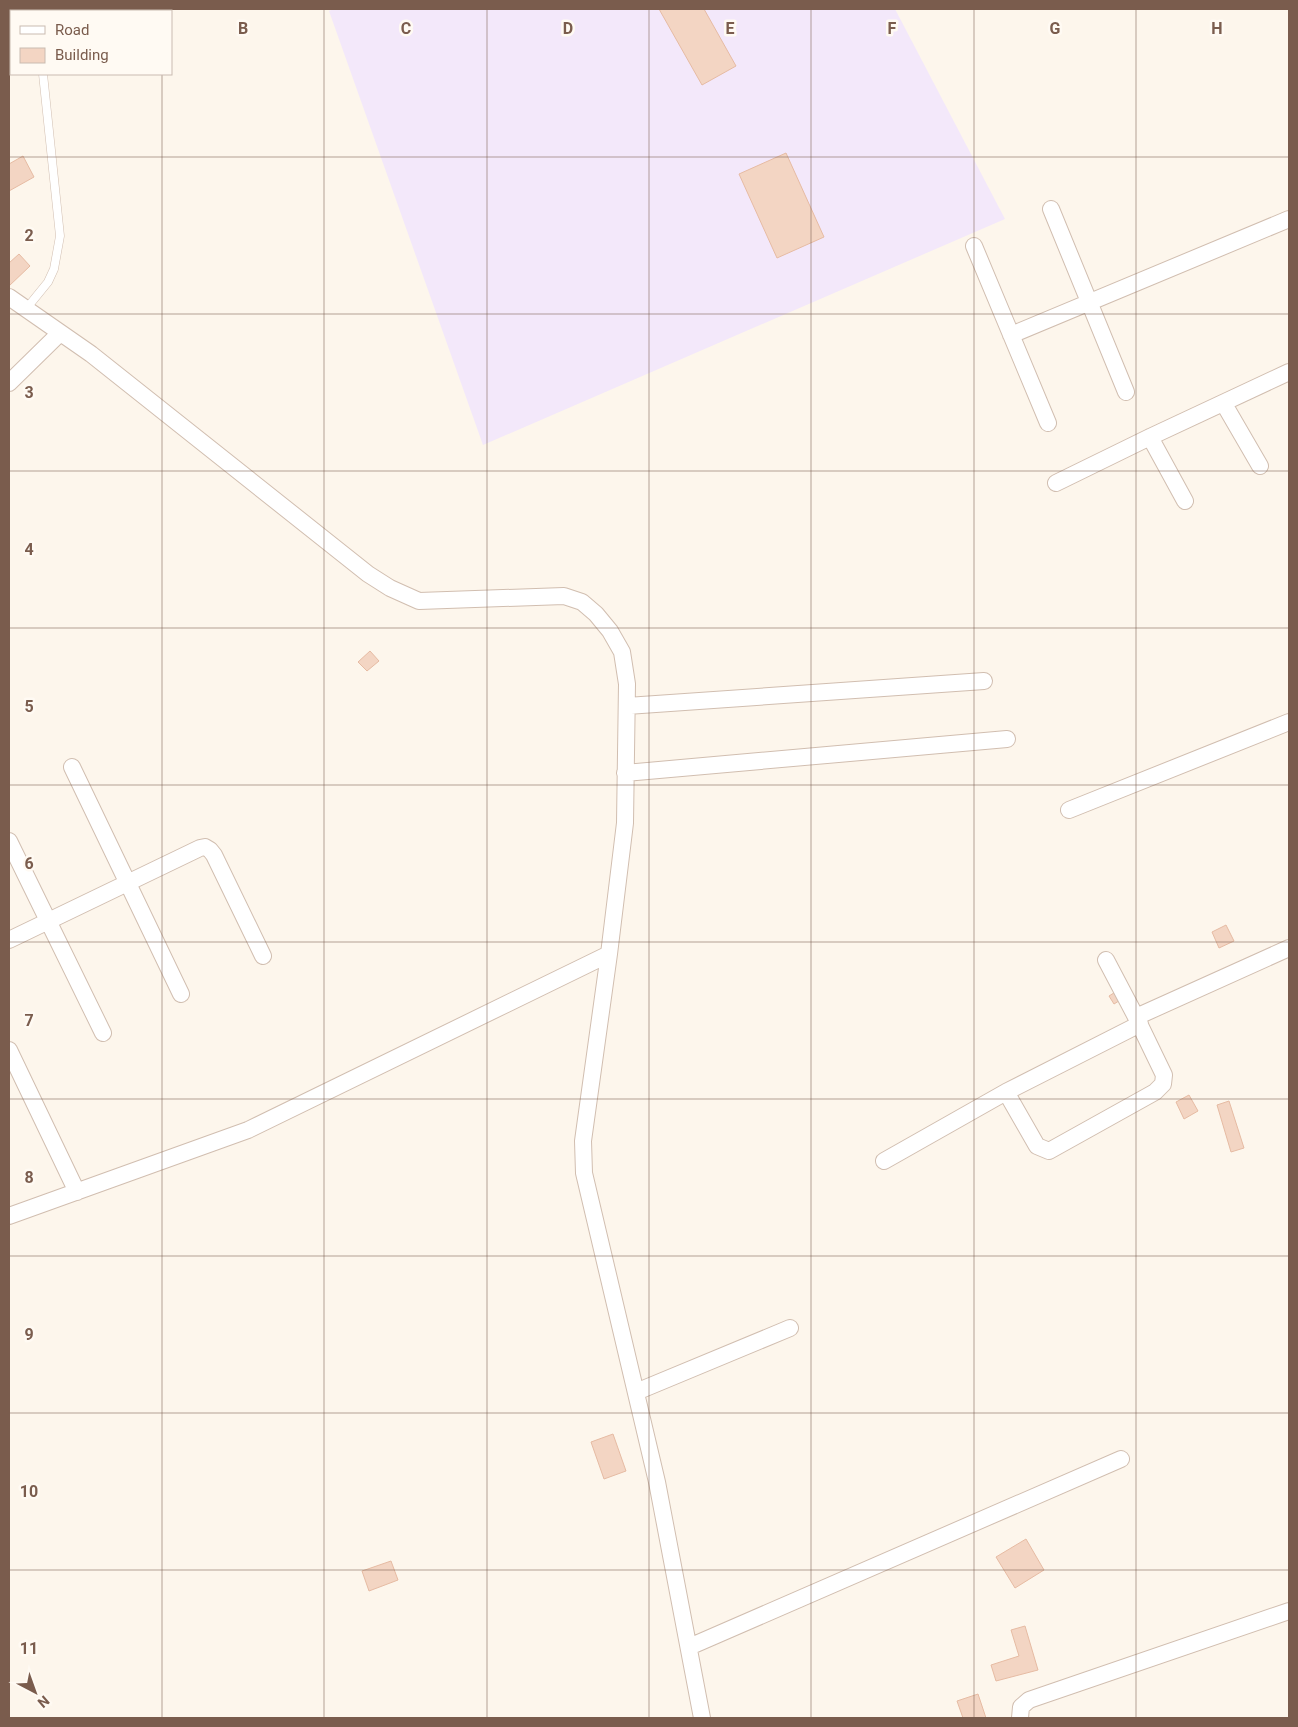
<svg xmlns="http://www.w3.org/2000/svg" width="1298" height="1727" font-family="Roboto,sans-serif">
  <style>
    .education { fill: #f3e8fa }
    .building { fill: #f3d5c3; stroke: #e6bba3 }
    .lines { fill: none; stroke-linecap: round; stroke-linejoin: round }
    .service-casing { stroke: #d1beb0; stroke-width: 9 }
    .minor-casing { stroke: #d1beb0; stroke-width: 18 }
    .service { stroke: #fff; stroke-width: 8 }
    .minor { stroke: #fff; stroke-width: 16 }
    .grid { fill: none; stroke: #7a5c4d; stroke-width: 1; stroke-opacity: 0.55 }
    .grid-label { font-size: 16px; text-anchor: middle; font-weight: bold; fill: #7a5c4d; stroke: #fffaf3; stroke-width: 5; stroke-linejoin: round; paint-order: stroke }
  </style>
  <rect width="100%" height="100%" fill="#fdf6ec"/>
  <!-- education -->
  <path class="education" d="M333 9H895L1005 219 483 445 329 11Z"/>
  <!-- building -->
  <path class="building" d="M659 9H704L736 66 702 85Z
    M786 153 824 237 777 258 739 174Z
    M23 156 34 177 9 191V164Z
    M19 254 30 266 9 286V263Z
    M370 651 379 661 367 671 358 662Z
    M1226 925 1234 941 1219 948 1212 932Z
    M1117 991 1122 999 1114 1004 1109 996Z
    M1189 1095 1198 1111 1184 1119 1176 1102Z
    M1229 1101 1244 1148 1231 1152 1217 1105Z
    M613 1434 626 1471 604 1479 591 1442Z
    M1026 1539 1044 1570 1015 1588 996 1557Z
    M391 1561 398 1580 369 1591 362 1571Z
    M1025 1626 1038 1670 996 1681 991 1665 1019 1656 1011 1630Z
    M978 1694 986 1718H963L957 1701Z"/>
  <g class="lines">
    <defs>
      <path id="service" d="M36 9V11
        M26 309 48 282 54 269 60 236 43 74"/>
      <path id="minor" d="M1051 209 1126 392
        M974 246 1048 423
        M9 297 91 354 368 574 390 588 419 601 564 596 582 602 596 614 610 631 622 652 627 684 625 823 609 954 583 1141 584 1173 657 1482 702 1718
        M1011 335 1289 219
        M9 383 60 333
        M1224 404 1260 466
        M1150 437 1185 501
        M1056 483 1150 437 1289 372
        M627 706 984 681
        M72 767 181 994
        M625 773 1007 739
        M1069 810 1289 722
        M9 841 103 1033
        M9 940 200 848 205 847 210 850 214 855 263 956
        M1136 1017 1289 948
        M9 1050 77 1192
        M1006 1092 1037 1146 1049 1151 1155 1092 1163 1084 1164 1075 1136 1017 1106 960
        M884 1161 1006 1092 1140 1024
        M9 1216 248 1130 609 954
        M636 1392 790 1328
        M689 1647 1121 1459
        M1020 1718 1021 1707 1029 1700 1289 1611"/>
    </defs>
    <!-- service casing -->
    <use href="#service" class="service-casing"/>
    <!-- minor casing -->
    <use href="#minor" class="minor-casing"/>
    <!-- service -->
    <use href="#service" class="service"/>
    <!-- minor -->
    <use href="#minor" class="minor"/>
  </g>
  <!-- grid -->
  <path class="grid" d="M162 9V11M324 9V1718M487 9V1718M649 9V1718M811 9V1718M974 9V1718M1136 9V1718M162 74V1718M9 157H1289M9 314H1289M9 471H1289M9 628H1289M9 785H1289M9 942H1289M9 1099H1289M9 1256H1289M9 1413H1289M9 1570H1289"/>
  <g class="grid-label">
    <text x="243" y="34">B</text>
    <text x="406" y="34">C</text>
    <text x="568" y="34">D</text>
    <text x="730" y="34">E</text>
    <text x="892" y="34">F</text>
    <text x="1055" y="34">G</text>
    <text x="1217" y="34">H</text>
    <text x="29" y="241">2</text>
    <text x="29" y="398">3</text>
    <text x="29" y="555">4</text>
    <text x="29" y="712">5</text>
    <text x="29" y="869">6</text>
    <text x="29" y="1026">7</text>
    <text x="29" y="1183">8</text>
    <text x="29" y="1340">9</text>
    <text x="29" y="1497">10</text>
    <text x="29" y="1654">11</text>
  </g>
  <!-- border -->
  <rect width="1298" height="1727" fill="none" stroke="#7a5c4d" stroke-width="20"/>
  <!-- legend -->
  <rect x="10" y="10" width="162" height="65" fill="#fffaf3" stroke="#cabbb1"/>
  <rect x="20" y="26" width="25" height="8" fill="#ffffff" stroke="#cabbb1"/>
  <text x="55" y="35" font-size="15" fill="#7a5c4d">Road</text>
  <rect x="20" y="48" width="25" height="15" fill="#f3d5c3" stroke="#cabbb1"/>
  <text x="55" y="60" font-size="15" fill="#7a5c4d">Building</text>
  <!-- north arrow -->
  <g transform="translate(35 1692) rotate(139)" stroke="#fffaf3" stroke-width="4" paint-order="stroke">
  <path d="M0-4L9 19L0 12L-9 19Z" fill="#7a5c4d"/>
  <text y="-8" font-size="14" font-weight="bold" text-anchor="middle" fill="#7a5c4d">N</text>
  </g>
</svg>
